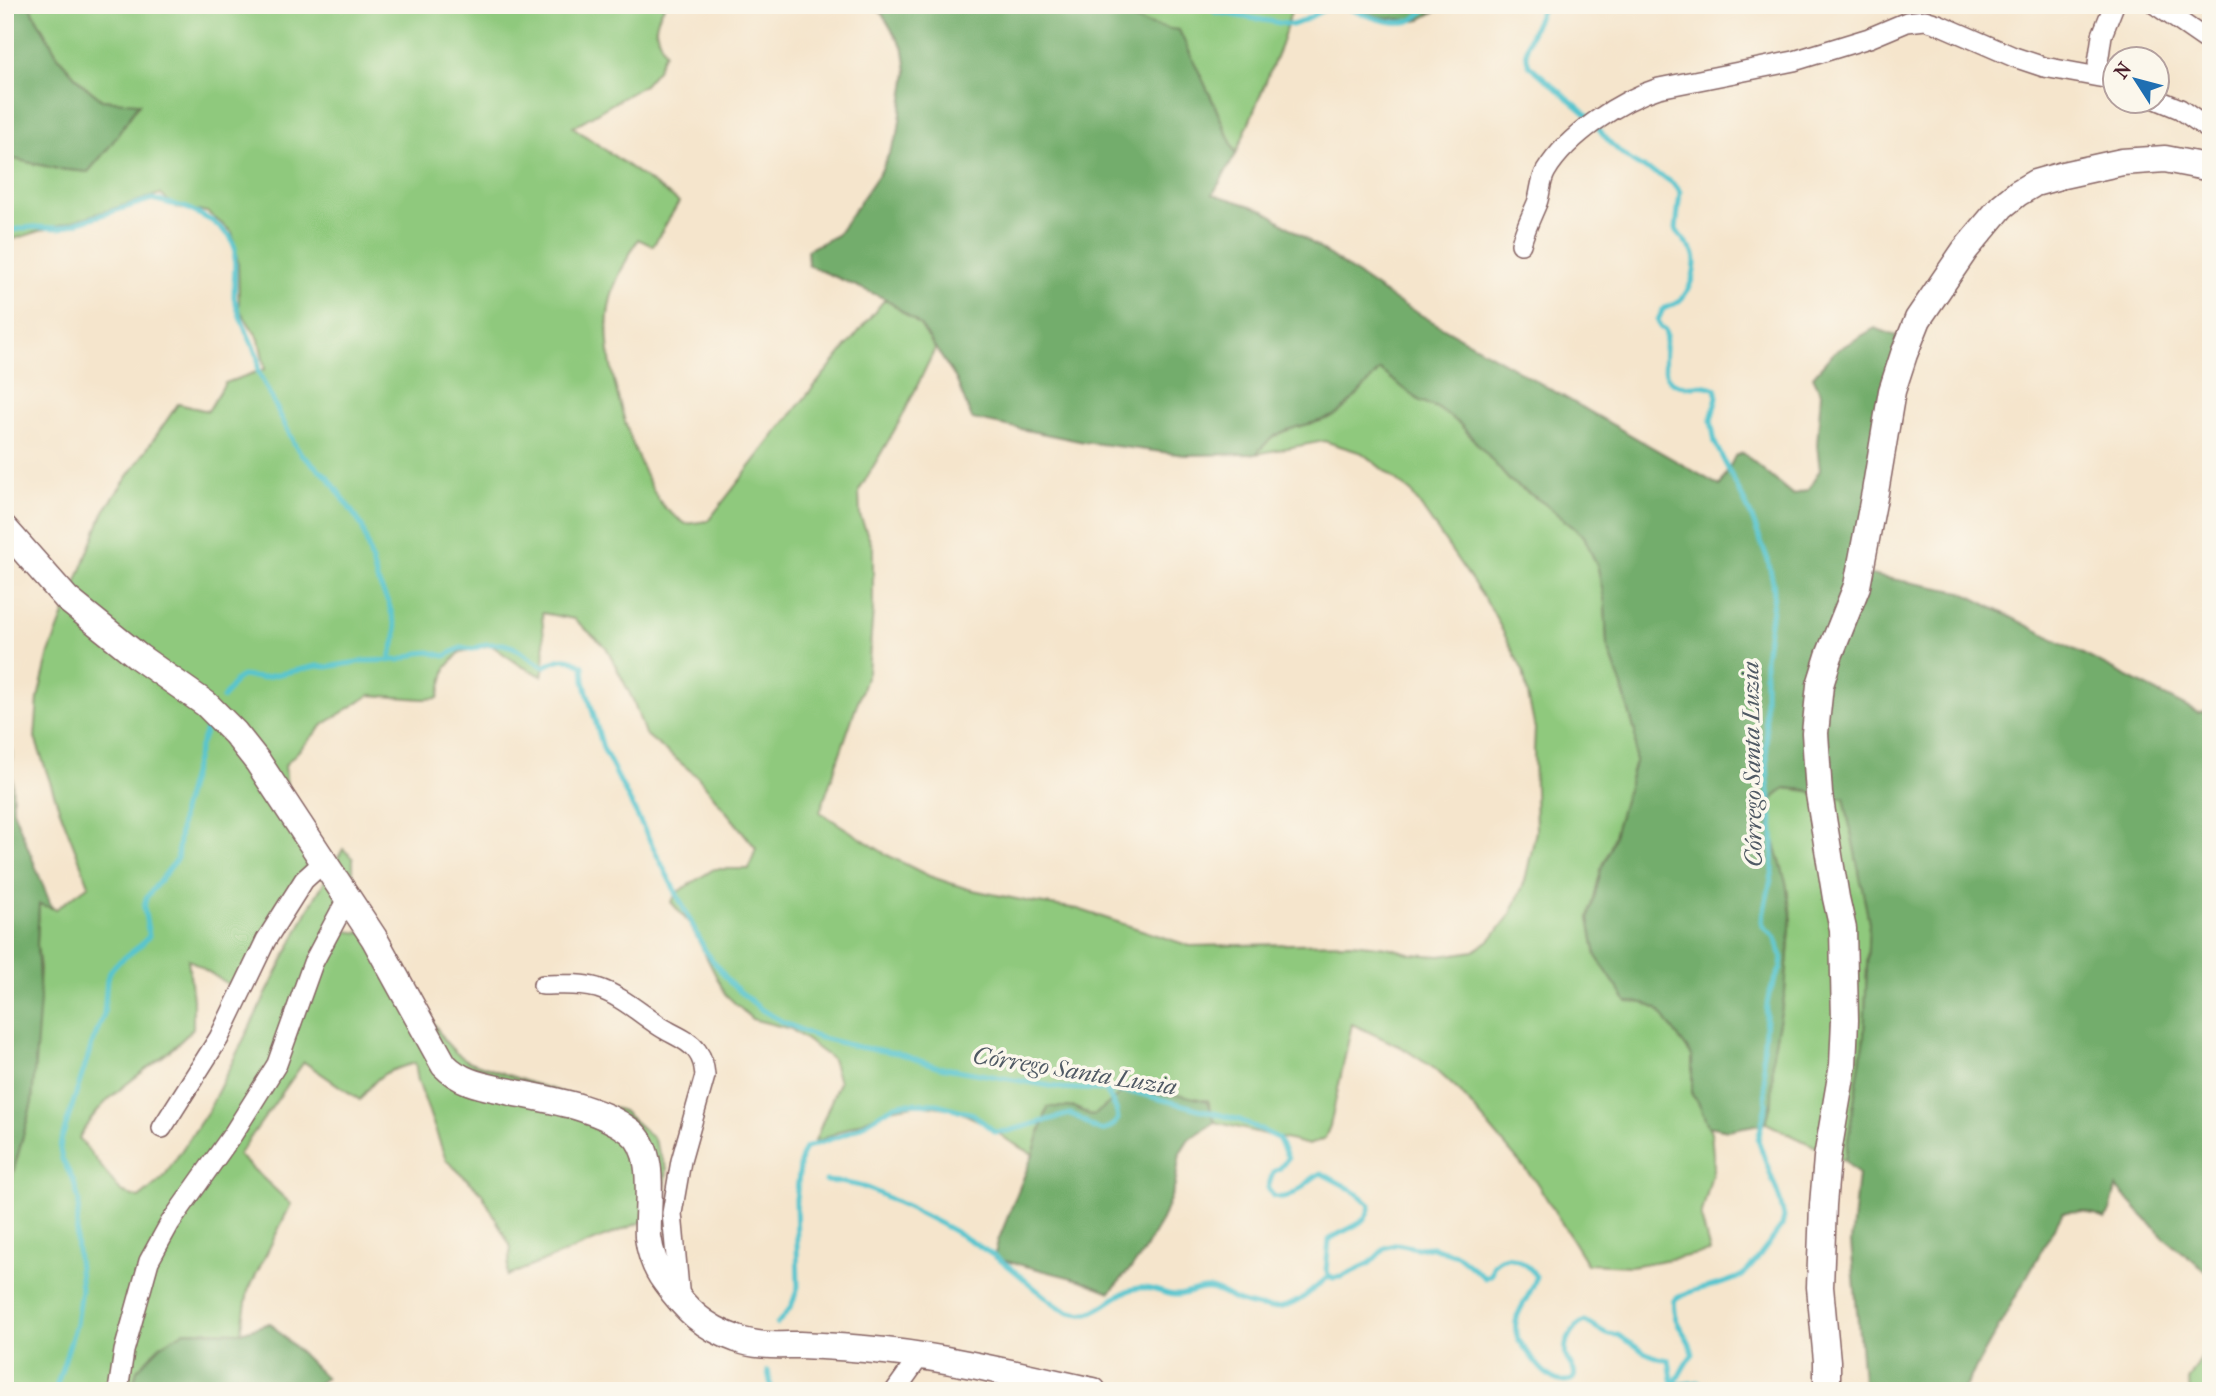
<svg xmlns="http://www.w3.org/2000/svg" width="2216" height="1396" font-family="'IM FELL French Canon',serif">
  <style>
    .green { fill: #8fc97d; stroke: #6c7454; stroke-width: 2 }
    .forest { fill: #73ad6c; stroke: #5e664c; stroke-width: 2 }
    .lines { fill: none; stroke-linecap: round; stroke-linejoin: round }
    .stream { stroke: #58c5ce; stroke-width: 5 }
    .street-casing { stroke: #866463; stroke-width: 22 }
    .secondary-casing { stroke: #866463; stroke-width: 29 }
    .street { stroke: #fff; stroke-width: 19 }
    .secondary { stroke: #fff; stroke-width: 26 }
    .labels { text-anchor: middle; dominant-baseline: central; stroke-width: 7; stroke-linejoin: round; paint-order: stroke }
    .water-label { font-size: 24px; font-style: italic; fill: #4f5964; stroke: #fbf7ec }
  </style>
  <rect width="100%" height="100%" fill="#fbf7ec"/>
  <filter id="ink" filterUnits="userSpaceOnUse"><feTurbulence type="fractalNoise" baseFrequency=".0143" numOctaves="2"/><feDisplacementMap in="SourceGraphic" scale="14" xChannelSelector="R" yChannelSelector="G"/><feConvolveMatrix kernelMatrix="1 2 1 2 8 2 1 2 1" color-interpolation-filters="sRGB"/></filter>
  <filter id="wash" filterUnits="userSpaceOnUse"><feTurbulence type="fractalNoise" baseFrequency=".00686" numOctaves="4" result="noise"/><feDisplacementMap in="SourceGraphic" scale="28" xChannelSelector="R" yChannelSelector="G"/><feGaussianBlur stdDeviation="1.57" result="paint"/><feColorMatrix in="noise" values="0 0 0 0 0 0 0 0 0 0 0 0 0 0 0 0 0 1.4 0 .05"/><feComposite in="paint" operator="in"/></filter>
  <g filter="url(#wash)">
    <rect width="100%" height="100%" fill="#f5e5cc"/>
    <!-- green -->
    <path class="green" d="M29 5H665C652 26 654 31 665 52L657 70 644 85 573 127 679 202 653 246 638 239C626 261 613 282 609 308 600 357 633 462 661 503 667 512 678 518 686 524L708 521 777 432 885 299 920 325 935 348 934 351 902 417 859 491 860 516 873 548V610L868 672 820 812 887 855 929 876 968 889 1031 902 1078 909 1190 946 1351 943 1387 947 1412 954 1440 956 1474 951 1492 938 1511 914 1525 881 1536 831 1534 750 1535 729 1523 671 1492 610 1411 492 1362 453 1324 441 1256 454C1281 422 1302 430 1333 416 1345 411 1370 380 1380 369L1420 401 1437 408 1460 424 1509 480 1545 504 1584 536 1598 568 1605 603 1607 645 1622 687 1635 732V762L1610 850 1601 870 1589 918 1596 956 1644 1003 1658 1009 1692 1056V1095L1698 1102 1711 1132 1714 1166 1701 1217 1710 1252 1631 1266 1587 1264 1537 1183 1460 1092 1435 1069 1401 1047 1352 1024 1330 1126 1325 1138 1309 1145 1215 1122 1208 1100 1093 1116 1073 1107H1048L1033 1154 1009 1141 986 1124 954 1109 919 1104 890 1109 814 1143 839 1082 832 1059 791 1029 752 1019 725 994 690 924 671 902 679 891 714 869H749L756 848 698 777 645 734 633 700 606 647 574 619 542 613C543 634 547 655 542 676L521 666 491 645 460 652 446 668 438 698 423 699 370 695 324 724 285 765 288 801 321 842 234 988 188 959 193 999V1028C158 1069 105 1087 79 1138L121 1192 139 1198 163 1178 208 1111 308 910 343 849 353 858V882L336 930 380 935 444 1040 455 1052 468 1061 531 1083 623 1111 653 1138 667 1169 662 1214 507 1276 511 1247 481 1192 446 1160 418 1081 415 1063C384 1072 379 1073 360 1100L304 1062 238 1155 291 1204 248 1291 241 1332 185 1331 137 1370 132 1391H5V1193L12 1177 32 1102 40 968 37 944 39 904 56 909 89 885 58 805 35 738 38 698 49 653 104 511 178 404 208 411 225 383 265 369 259 339 239 309 238 262 232 232 207 212 177 208 160 194 5 242V157L58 169 88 172 110 146 139 104 102 100 81 83 59 58Z
      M1107 5H1293L1281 45 1236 154 1211 97 1161 28 1115 13Z
      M1785 788 1844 796 1869 922 1864 1037 1845 1161 1766 1123 1772 1100 1773 1052 1785 992 1791 915 1786 882 1770 827 1767 804Z
      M2202 1356 2211 1367V1391H2190L2188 1381Z"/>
    <!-- forest -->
    <path class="forest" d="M5 5H29L59 58 81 83 102 100 139 103 110 146 88 172 58 169 5 157Z
      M865 5H1107C1121 18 1159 28 1179 30L1211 97 1236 154 1213 194 1264 210 1393 299 1720 486 1735 456 1743 453 1793 495 1808 490 1820 470 1817 445 1821 393 1813 376 1834 352 1875 328 1907 340 1865 574 1962 592 2198 713 2211 710V1275L2165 1239 2116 1187 2110 1212 2105 1219 2084 1211 2063 1212 1963 1391H1864L1851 1243 1858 1174 1845 1161 1864 1037 1869 922 1844 797 1827 800 1807 790 1785 788 1767 804 1770 827 1786 882 1791 915 1785 992 1773 1052 1772 1100 1766 1123 1728 1130 1708 1126 1698 1102 1692 1095V1056L1658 1009 1644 1003 1627 1002 1596 956 1589 918 1601 870 1610 850 1635 762V732L1622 687 1607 645 1605 603 1598 568 1584 536 1545 504 1509 480 1460 424 1437 408 1420 401 1380 370C1370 380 1345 411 1333 416 1302 430 1281 422 1256 454L1185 455 1084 442 972 419 956 379 920 325 886 299 808 265 807 250 837 235 881 171 898 134 907 72 904 50 881 12Z
      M1344 5H1472L1440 9 1417 21 1380 17 1344 7Z
      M5 737 11 739 13 810 52 908 39 904 37 944 40 1000 32 1102 12 1177 5 1193Z
      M1124 1091 1182 1095 1208 1101 1215 1122 1188 1140 1180 1153 1175 1186 1162 1220 1139 1259 1110 1292 1080 1280 994 1258 998 1241 1033 1154 1048 1107H1073L1093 1116Z
      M270 1323 326 1378 307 1391H132L137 1370 160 1346 185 1331 241 1332Z"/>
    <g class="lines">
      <!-- stream -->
      <path class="stream" d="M1208 5 1215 12 1292 25C1309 21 1317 9 1339 5
        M1339 5C1357 12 1391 27 1410 21 1420 18 1423 9 1432 5
        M1542 9C1535 25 1521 48 1529 65L1591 118
        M1542 9 1555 5
        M1597 126C1605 139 1620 153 1633 162 1647 172 1671 176 1680 192L1676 229C1680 237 1688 244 1693 252 1699 266 1690 292 1679 301 1675 305 1668 306 1663 309L1658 320 1660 327 1665 330 1666 334C1665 360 1656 389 1694 386 1702 385 1708 385 1716 389L1717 397 1711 420 1715 443 1750 513 1768 560 1773 582 1774 594 1765 658V707L1768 782 1773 833V870L1762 920 1763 926 1774 936 1782 956 1781 967 1769 994 1767 1005 1763 1055 1766 1105 1758 1140 1780 1200 1784 1217 1782 1226C1772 1238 1753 1269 1741 1276 1720 1288 1694 1286 1674 1300 1670 1324 1690 1334 1693 1354 1684 1363 1681 1375 1673 1385
        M5 231 33 227 60 228 152 199 187 208 212 221 230 236 235 248 234 298 241 319 258 358V371L296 447 302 455 328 477 362 526 377 580 389 604 396 629V637L389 661
        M223 698 236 680 242 676 261 678 317 666 327 667 364 661 400 660 419 653 429 652 445 656 461 648 473 649 486 644H503L513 647 544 667C558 658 569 655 583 666L584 681 603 748 706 952 731 984 762 1010 783 1022 814 1036 858 1047 897 1053 939 1067 1062 1088 1119 1091 1141 1094 1240 1120 1278 1138 1288 1158 1280 1168 1273 1172 1268 1188 1273 1196C1294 1203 1304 1181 1321 1173 1339 1183 1355 1189 1370 1205 1368 1227 1343 1228 1329 1240L1326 1270 1329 1276
        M826 1181C838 1182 851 1183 863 1187 873 1190 882 1195 892 1200 932 1218 971 1239 1007 1265 1023 1277 1044 1298 1061 1308 1097 1327 1108 1293 1138 1288 1151 1286 1162 1294 1174 1295 1187 1296 1198 1287 1210 1289 1221 1291 1229 1298 1240 1302 1284 1317 1297 1304 1329 1276
        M1329 1276 1333 1278 1341 1277 1370 1263 1385 1248 1397 1244 1417 1248 1432 1247 1457 1255 1485 1278 1491 1275C1492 1271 1492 1267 1495 1263 1508 1249 1530 1265 1536 1277 1531 1300 1508 1314 1518 1339 1528 1352 1548 1385 1565 1381 1568 1381 1573 1380 1574 1377 1577 1370 1568 1363 1566 1357 1563 1342 1572 1327 1585 1321L1607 1334 1618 1335 1644 1352 1658 1358 1669 1360 1673 1385
        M777 1324 791 1307 798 1287 796 1199 801 1157 805 1148 843 1135 863 1125 895 1105 905 1103 937 1104 973 1114 995 1132 1008 1131 1070 1114C1090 1119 1099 1145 1118 1119L1116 1109 1106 1090
        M768 1371 772 1391
        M1673 1385 1699 1382 1707 1391
        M55 1391 76 1324 81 1289 76 1240 79 1201 74 1182 62 1159 60 1149 61 1141 91 1047 104 1014 107 979 111 970 116 964 141 945 149 936 144 908 146 898 177 859 182 811 199 749 207 727"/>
    </g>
  </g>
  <g filter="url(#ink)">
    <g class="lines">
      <defs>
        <path id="street" d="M2114 5 2102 35 2098 63 2110 79 2114 82
          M2156 5 2211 43
          M2156 99 2180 109 2211 131
          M1521 244C1525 229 1531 217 1537 203 1541 192 1540 181 1546 171 1567 136 1620 100 1659 88L1794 61 1869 38 1907 22 1925 20 1938 24 2014 57 2044 67 2110 79
          M543 985C560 985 579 983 597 988 620 995 641 1014 661 1027 673 1035 688 1039 697 1051 703 1059 704 1066 705 1076L681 1161 672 1213 680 1300
          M162 1128 219 1038 266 940 304 880 325 861
          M118 1391 124 1351 149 1261 170 1223 233 1134 277 1064 313 963 348 897
          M895 1391 920 1356"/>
        <path id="secondary" d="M5 529 67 599 139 657 206 704 235 733 258 762 374 938 444 1065C462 1084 486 1086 511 1092 549 1100 599 1107 630 1131 658 1152 646 1206 648 1237 650 1252 656 1269 665 1281 686 1310 703 1327 737 1339 758 1347 779 1345 800 1345 828 1346 857 1348 885 1351 955 1359 1024 1376 1093 1391
          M1827 1391V1361L1820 1287 1823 1205 1827 1158 1843 1065 1845 1020 1843 929 1836 898 1819 794 1815 733 1820 685 1829 656 1857 586 1875 492 1892 391 1904 354 1918 319 1965 250 2002 206 2018 193 2035 183 2063 175 2122 162 2165 159 2211 168"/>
      </defs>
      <!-- street casing -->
      <use href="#street" class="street-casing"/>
      <!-- secondary casing -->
      <use href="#secondary" class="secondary-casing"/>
      <!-- street -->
      <use href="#street" class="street"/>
      <!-- secondary -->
      <use href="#secondary" class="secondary"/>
    </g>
  </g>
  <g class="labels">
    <!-- water labels -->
    <g class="water-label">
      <text transform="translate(1752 764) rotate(-91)">Córrego Santa Luzia</text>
      <text transform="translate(1075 1071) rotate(9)">Córrego Santa Luzia</text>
    </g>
  </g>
  <!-- margin -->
  <rect width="2216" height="1396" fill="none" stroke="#fbf7ec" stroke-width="28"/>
  <!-- north arrow -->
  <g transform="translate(2136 80) rotate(306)"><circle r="33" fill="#fbf7ec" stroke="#b4a19f" stroke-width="2"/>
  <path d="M0-5L12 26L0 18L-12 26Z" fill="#1f6fb2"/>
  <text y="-10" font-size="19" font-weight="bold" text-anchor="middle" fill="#4a1f2b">N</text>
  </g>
</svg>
